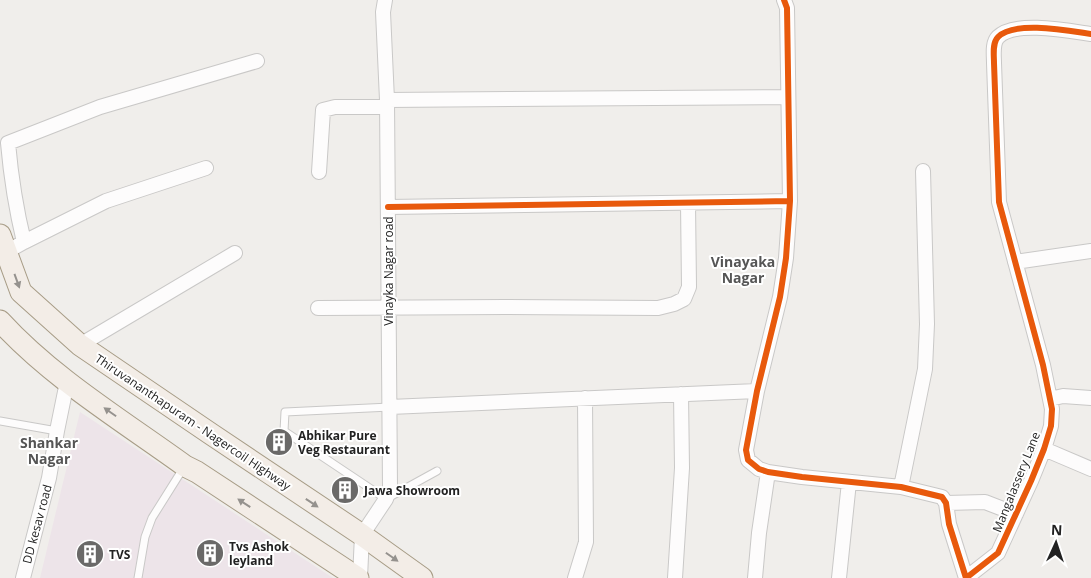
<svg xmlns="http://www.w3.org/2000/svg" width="1091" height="578" font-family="'Open Sans',sans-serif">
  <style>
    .industrial { fill: #ede4e9 }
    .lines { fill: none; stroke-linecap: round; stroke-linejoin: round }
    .service-casing { stroke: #c9c8c7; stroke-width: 9 }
    .minor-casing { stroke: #c9c8c7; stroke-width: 16 }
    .primary-casing { stroke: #a79c86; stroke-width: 23 }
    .service { stroke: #fdfcfc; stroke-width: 7 }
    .minor { stroke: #fdfcfc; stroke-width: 14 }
    .primary { stroke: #f3ede7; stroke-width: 21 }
    .cycleway-casing { stroke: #fff; stroke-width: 9 }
    .cycleway { stroke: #e8590c; stroke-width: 6 }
    .oneway { fill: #95928e }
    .labels { text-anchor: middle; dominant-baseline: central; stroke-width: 4; stroke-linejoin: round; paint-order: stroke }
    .street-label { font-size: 12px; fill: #222; stroke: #fff }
    .poi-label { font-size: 12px; font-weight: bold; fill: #222; stroke: #fff; text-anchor: start }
    .neighbourhood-label { font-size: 14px; font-weight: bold; fill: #555; stroke: #fff }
  </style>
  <rect width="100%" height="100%" fill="#f0eeeb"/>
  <!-- industrial -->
  <path class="industrial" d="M80 412 333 578H40Z"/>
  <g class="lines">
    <defs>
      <path id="service" d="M390 407 285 412 284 431 386 499 437 471
        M0 421 57 431
        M138 578 145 537 152 518 184 467"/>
      <path id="minor" d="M387 100 788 97
        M319 172 323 110 335 107H387
        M790 201 786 258 780 297 757 391 746 450 748 460 759 469 768 472 802 477 901 487 942 497 946 503 949 524 966 578 998 553 1031 481 1044 449 1051 426 1052 409 1043 365 999 202 994 63C994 55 992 43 998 37 1015 20 1070 31 1091 34
        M388 207 790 201 787 8 784 0
        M24 242 106 201 206 168
        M6 252 24 242C16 209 11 177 8 143L100 107 257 61
        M1015 262 1091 251
        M318 308 506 307 658 308 674 304 684 299 689 287 688 203
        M80 345 235 253
        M1050 399 1063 396 1091 398
        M390 407 757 391
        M1044 449 1091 469
        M901 487 925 369 927 324 923 171
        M946 503 985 502 1016 514
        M23 578 49 478 57 431 67 382
        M360 578 362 535 386 499 390 487 387 100 383 12 385 0
        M575 578 586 542 585 398
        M675 578 682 468 681 394
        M755 578 759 533 768 472
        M839 578 849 482"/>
      <path id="primary" d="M0 235 21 292 80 345 211 434 362 535 422 578
        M0 321C52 378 123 421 185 466L197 472 358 578"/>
    </defs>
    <!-- service casing -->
    <use href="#service" class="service-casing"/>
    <!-- minor casing -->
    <use href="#minor" class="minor-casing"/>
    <!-- primary casing -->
    <use href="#primary" class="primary-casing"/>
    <!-- service -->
    <use href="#service" class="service"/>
    <!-- minor -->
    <use href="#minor" class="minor"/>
    <!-- primary -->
    <use href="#primary" class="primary"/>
    <defs>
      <path id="cycleway" d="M790 201 786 258 780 297 757 391 746 450 748 460 759 469 768 472 802 477 901 487 942 497 946 503 949 524 966 578 998 553 1031 481 1044 449 1051 426 1052 409 1043 365 999 202 994 63C994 55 992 43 998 37 1015 20 1070 31 1091 34
        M388 207 790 201 787 8 784 0"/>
    </defs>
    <!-- cycleway casing -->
    <use href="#cycleway" class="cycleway-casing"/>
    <!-- cycleway -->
    <use href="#cycleway" class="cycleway"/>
  </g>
  <!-- one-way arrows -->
  <defs><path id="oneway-solid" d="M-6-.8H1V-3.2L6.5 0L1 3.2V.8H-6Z" transform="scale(1.25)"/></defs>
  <g class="oneway">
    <use href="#oneway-solid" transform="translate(17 281) rotate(70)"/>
    <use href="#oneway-solid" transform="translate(110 412) rotate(-145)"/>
    <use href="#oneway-solid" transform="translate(244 503) rotate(-147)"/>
    <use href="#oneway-solid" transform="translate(312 503) rotate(34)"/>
    <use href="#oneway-solid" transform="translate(392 557) rotate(35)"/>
  </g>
  <!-- icons -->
  <defs>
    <symbol id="building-disc" viewBox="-11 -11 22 22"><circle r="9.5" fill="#6a6968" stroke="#fff"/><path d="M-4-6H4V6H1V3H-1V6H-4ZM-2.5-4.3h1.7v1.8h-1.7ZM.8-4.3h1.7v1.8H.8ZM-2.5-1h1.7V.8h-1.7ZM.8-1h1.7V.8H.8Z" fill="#fff"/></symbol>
  </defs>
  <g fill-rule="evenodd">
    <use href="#building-disc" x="263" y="426" width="32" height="32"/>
    <use href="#building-disc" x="329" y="474" width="32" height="32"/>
    <use href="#building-disc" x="194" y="537" width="32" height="32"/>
    <use href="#building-disc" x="74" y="538" width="32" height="32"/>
  </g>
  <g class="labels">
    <!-- street labels -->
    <g class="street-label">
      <text transform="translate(388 271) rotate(-90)">Vinayka Nagar road</text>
      <text transform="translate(193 422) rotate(34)">Thiruvananthapuram - Nagercoil Highway</text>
      <text transform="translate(1016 482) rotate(-68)">Mangalassery Lane</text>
      <text transform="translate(37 524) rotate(-75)">DD kesav road</text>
    </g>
    <!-- poi labels -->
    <g class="poi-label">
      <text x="298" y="435">Abhikar Pure<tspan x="298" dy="14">Veg Restaurant</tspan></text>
      <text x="364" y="490">Jawa Showroom</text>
      <text x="229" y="546">Tvs Ashok<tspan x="229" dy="14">leyland</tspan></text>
      <text x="109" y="554">TVS</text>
    </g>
    <!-- neighbourhood labels -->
    <g class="neighbourhood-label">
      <text x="743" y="261">Vinayaka<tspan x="743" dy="16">Nagar</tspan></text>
      <text x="49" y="442">Shankar<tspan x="49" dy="16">Nagar</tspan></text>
    </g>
  </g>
  <!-- north arrow -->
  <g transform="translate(1056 543) rotate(3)" stroke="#ffffff" stroke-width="4" paint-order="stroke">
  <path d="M0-4L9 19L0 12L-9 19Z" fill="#222222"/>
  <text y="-8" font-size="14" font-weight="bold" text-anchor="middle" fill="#222222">N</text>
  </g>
</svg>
